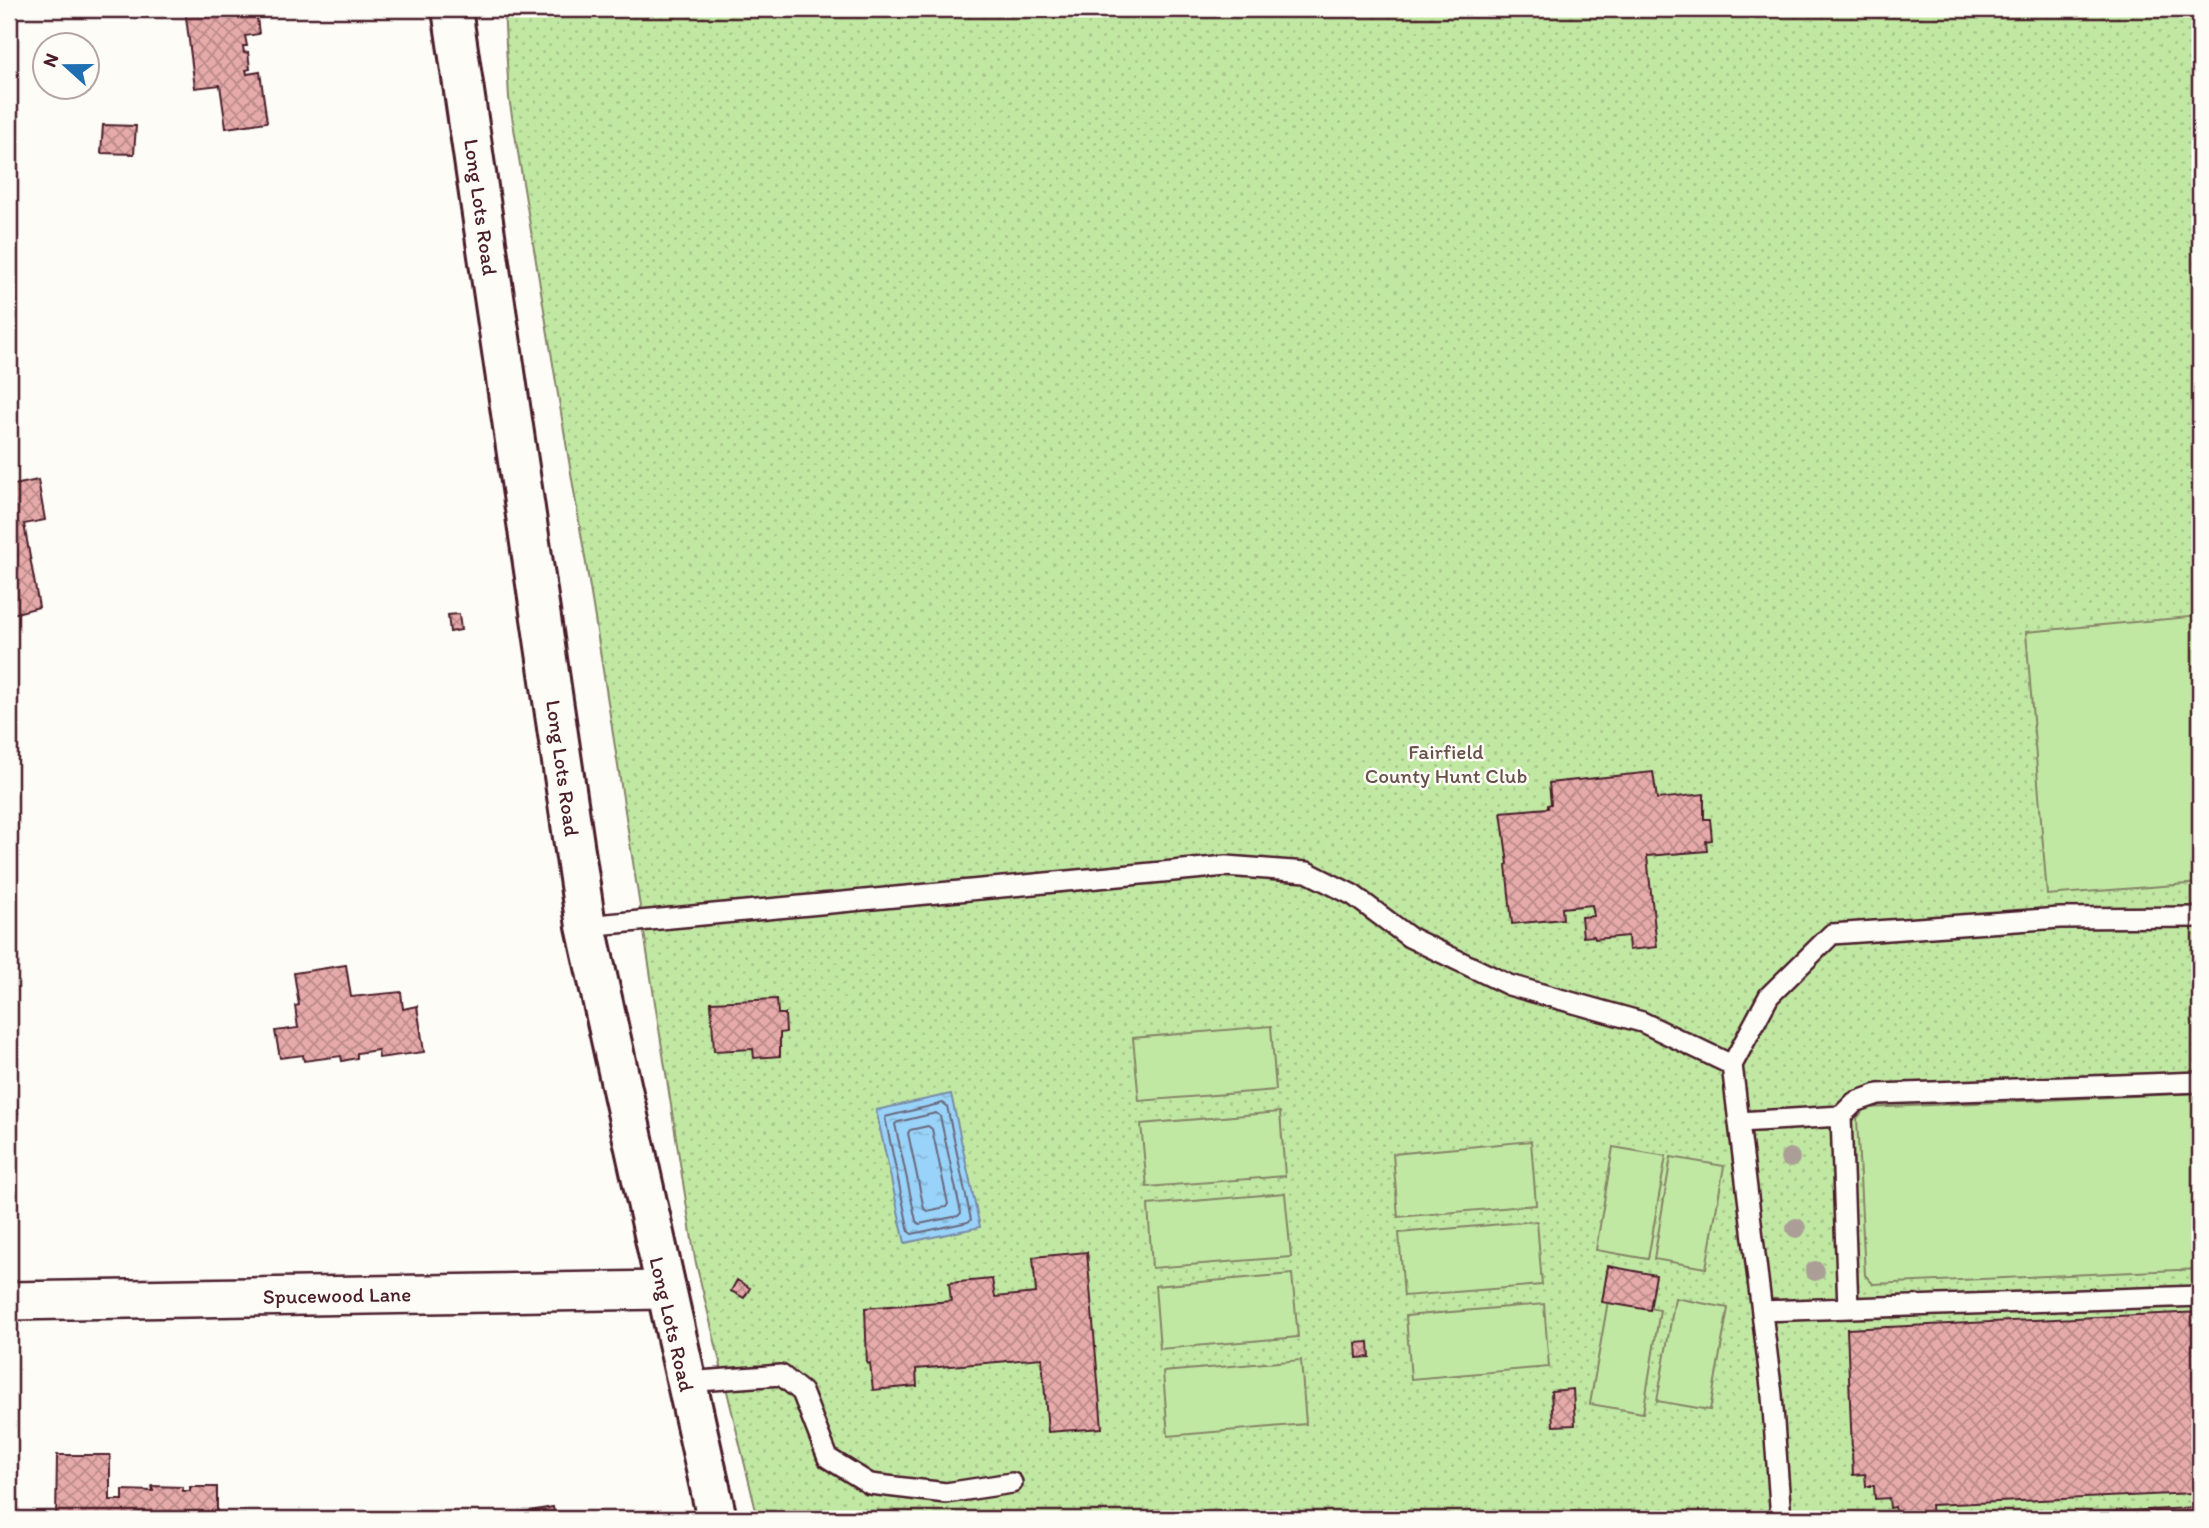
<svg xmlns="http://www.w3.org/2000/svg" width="2209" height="1528" font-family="Itim,sans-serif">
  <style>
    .park { fill: url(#park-dots); stroke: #868467; stroke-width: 2 }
    .garden { fill: #c1e8a3; stroke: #868467; stroke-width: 2 }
    .water { fill: url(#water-ripples); stroke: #798ba7; stroke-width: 2 }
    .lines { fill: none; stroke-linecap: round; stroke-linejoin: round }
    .shore { stroke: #6a677d; stroke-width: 2 }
    .building { fill: url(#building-cross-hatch); stroke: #4a1f2b; stroke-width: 2 }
    .service-casing { stroke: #4a1f2b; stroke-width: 24 }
    .minor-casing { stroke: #4a1f2b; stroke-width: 42 }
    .secondary-casing { stroke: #4a1f2b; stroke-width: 44 }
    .service { stroke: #fdfcf7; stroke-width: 19 }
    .minor { stroke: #fdfcf7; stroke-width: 37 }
    .secondary { stroke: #fdfcf7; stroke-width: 38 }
    .tree { fill: #ab9e97 }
    .labels { text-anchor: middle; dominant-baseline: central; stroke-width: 5; stroke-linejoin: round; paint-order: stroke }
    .street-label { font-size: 21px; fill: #4a1f2b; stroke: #fdfcf7 }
    .park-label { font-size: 21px; fill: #685149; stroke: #fdfcf7 }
  </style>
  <defs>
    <pattern id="park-dots" width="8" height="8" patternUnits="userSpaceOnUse" patternTransform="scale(1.75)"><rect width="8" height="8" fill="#c1e8a3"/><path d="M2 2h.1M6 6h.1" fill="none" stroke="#a7c78c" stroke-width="1.8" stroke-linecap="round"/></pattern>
    <pattern id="water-ripples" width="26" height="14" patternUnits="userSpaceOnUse" patternTransform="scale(1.75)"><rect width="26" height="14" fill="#99d3f9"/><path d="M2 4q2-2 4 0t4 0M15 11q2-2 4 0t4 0" fill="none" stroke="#85b5d6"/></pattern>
    <pattern id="building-cross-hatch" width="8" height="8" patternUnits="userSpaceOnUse" patternTransform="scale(1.75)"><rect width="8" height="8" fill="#e5aaa9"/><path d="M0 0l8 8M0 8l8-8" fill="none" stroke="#bc8a8a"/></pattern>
  </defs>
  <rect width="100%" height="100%" fill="#fdfcf7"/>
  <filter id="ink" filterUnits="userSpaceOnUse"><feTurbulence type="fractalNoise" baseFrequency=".0143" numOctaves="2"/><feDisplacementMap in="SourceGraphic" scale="14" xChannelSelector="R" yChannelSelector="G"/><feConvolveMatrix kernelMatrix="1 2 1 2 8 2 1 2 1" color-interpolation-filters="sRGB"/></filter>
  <g filter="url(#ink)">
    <!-- park -->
    <path class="park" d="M504 9H2200V1519H758L695 1259 593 606 509 98Z"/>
    <!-- garden -->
    <path class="garden" d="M2200 616V883L2047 895 2026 632Z
      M1271 1026 1276 1090 1139 1101 1133 1038Z
      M2200 1093V1269L1873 1284 1865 1275 1857 1118 1866 1108Z
      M1280 1112 1285 1176 1147 1187 1141 1124Z
      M1531 1141 1536 1205 1398 1217 1393 1154Z
      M1613 1147 1666 1156 1648 1259 1596 1250Z
      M1671 1157 1724 1166 1706 1268 1654 1259Z
      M1285 1193 1291 1257 1152 1268 1148 1205Z
      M1537 1221 1542 1285 1404 1296 1399 1233Z
      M1292 1274 1298 1337 1160 1349 1155 1286Z
      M1675 1298 1728 1308 1710 1410 1657 1401Z
      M1608 1301 1660 1310 1643 1413 1590 1404Z
      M1544 1304 1549 1367 1411 1379 1406 1316Z
      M1301 1360 1306 1424 1168 1436 1163 1372Z"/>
    <!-- water -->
    <path class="water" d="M951 1094 980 1227 905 1243 876 1110Z"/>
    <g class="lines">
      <!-- shore -->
      <path class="shore" d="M943 1103 947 1106 971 1220 968 1222 912 1234 909 1232 885 1117Z
        M936 1113 940 1116 961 1213 958 1216 919 1224 916 1221 895 1124 898 1122Z
        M928 1126 932 1129 948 1204 946 1207 927 1211 924 1209 908 1133 910 1130Z"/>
    </g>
    <!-- building -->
    <path class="building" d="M185 9H256L259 34 245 36 247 46H243L244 53 248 52 250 69 246 70 247 74 260 72 267 122 226 128 220 85 195 88Z
      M103 125 136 126 134 154 101 153Z
      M38 480 45 520 24 524 39 607 9 615V486Z
      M459 614 461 630 450 632 448 615Z
      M1653 772 1657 799 1704 794V819H1710L1712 840 1706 841 1707 851 1647 856 1657 947 1629 950 1628 936 1595 939 1594 936 1583 937 1581 917 1594 916 1592 905 1562 908 1563 919 1512 924 1506 865 1508 864 1501 812 1548 808V805L1551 804 1549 783Z
      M346 965 351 997 401 992 403 1009 417 1006 424 1052 379 1058 378 1050 357 1053V1058L342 1061 341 1056 304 1061 303 1055 280 1058 275 1031 298 1028 295 1006 299 1005 294 973Z
      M777 999 778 1014H785L786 1032 780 1033V1056L754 1058 753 1049 714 1051 711 1002Z
      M9 1060 18 1113 9 1114Z
      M1087 1252 1102 1428 1048 1432 1042 1358 916 1369 917 1386 873 1390 870 1363 867 1364 865 1308 951 1301 949 1283 992 1279 995 1297 1036 1293 1033 1257Z
      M1608 1266 1656 1275 1650 1310 1602 1302Z
      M737 1280 750 1288 744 1298 731 1291Z
      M2200 1312V1519H1945L2193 1508V1493L1931 1505 1932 1519H1896L1895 1507 1890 1508 1889 1498 1875 1499 1874 1486H1866L1865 1474 1853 1475 1847 1329Z
      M1369 1342 1370 1357 1357 1358 1356 1343Z
      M1573 1389 1575 1425 1553 1426 1551 1391Z
      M57 1455H110V1500H123V1490L153 1491 152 1486 183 1487V1491H190V1487H217V1515H245V1519H56Z
      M553 1507 555 1519H485Z"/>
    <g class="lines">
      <defs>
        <path id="service" d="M586 926 1226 866 1307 872 1353 895 1409 937 1509 985 1642 1022 1732 1065
          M1841 1116 1848 1308
          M1739 1122 1841 1116 1855 1102 1878 1094 2200 1082
          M1762 1311 2200 1296
          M685 1382 781 1375 802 1392 828 1458 870 1484 946 1493 1012 1483
          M1781 1519 1772 1395 1732 1065 1769 996 1832 934 2060 918 2200 917"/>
        <path id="minor" d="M9 1301 664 1290"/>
        <path id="secondary" d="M452 9 586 926 717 1519"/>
      </defs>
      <!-- service casing -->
      <use href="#service" class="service-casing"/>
      <!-- minor casing -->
      <use href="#minor" class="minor-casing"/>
      <!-- secondary casing -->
      <use href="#secondary" class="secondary-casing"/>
      <!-- service -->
      <use href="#service" class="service"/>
      <!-- minor -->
      <use href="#minor" class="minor"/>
      <!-- secondary -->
      <use href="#secondary" class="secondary"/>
    </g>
    <!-- trees -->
    <g class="tree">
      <circle cx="1790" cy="1158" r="10"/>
      <circle cx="1796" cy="1228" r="10"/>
      <circle cx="1815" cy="1271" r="10"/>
    </g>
  </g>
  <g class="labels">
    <!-- street labels -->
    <g class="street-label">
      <text transform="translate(481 207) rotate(82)">Long Lots Road</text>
      <text transform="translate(563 768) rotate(82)">Long Lots Road</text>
      <text transform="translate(337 1295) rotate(-1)">Spucewood Lane</text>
      <text transform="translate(672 1324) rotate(77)">Long Lots Road</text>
    </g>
    <!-- park labels -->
    <g class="park-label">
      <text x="1446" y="751">Fairfield<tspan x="1446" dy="24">County Hunt Club</tspan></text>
    </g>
  </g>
  <!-- margin -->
  <rect width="2209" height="1528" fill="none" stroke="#fdfcf7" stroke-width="35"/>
  <rect x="18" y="18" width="2174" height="1493" fill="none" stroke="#4a1f2b" stroke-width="2.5" filter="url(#ink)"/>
  <!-- north arrow -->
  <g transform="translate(66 66) rotate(291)"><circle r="33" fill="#fdfcf7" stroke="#b5a4a5" stroke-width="2"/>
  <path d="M0-5L12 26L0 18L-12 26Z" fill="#1f6fb2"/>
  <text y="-10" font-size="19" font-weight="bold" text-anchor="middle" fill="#4a1f2b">N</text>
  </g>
</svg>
